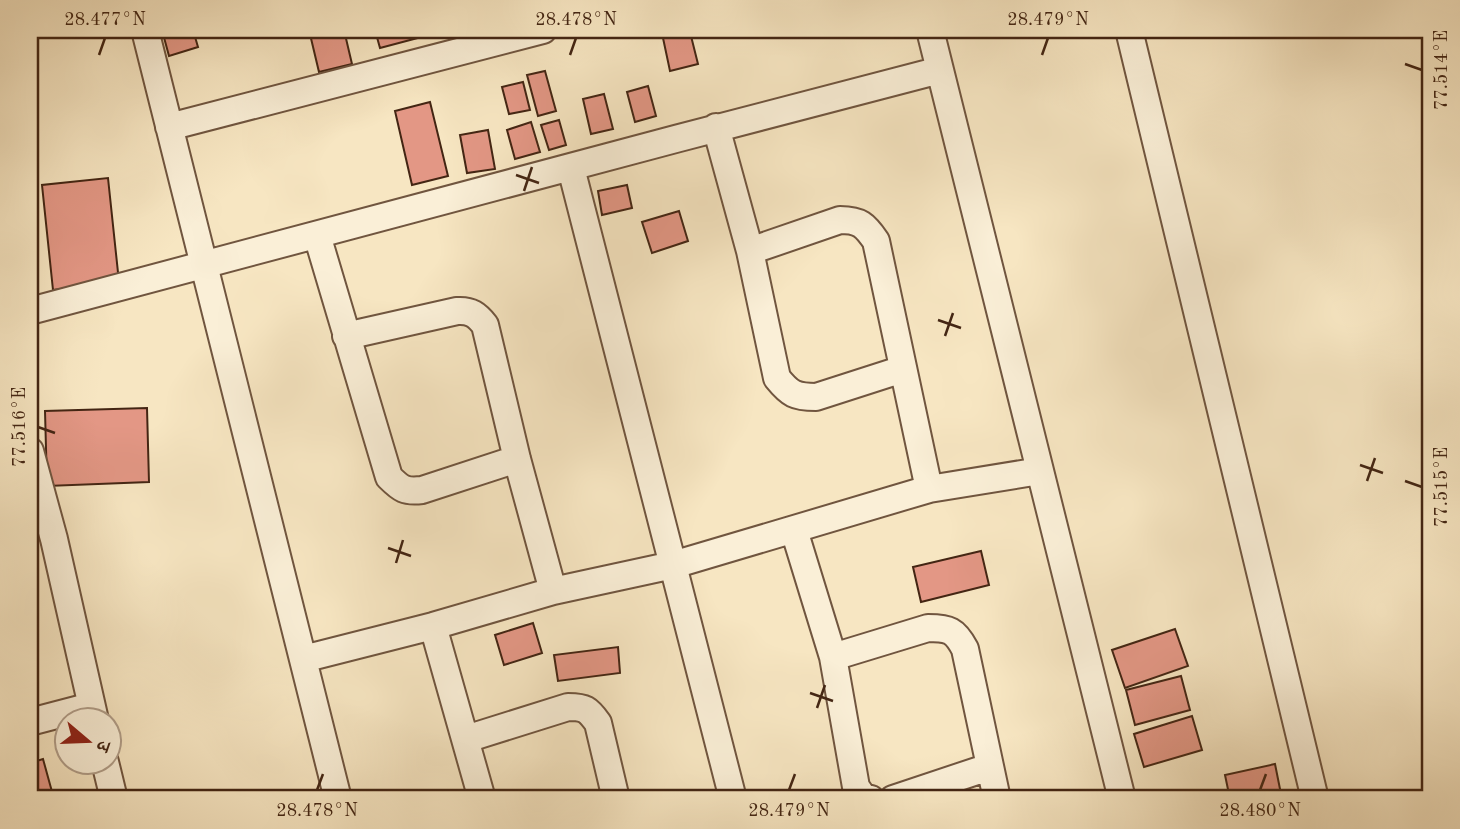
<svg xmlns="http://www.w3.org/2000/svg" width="1460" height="829" font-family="'Old Standard TT','Noto Serif Devanagari',serif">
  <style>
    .building { fill: #e39785; stroke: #432513; stroke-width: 2 }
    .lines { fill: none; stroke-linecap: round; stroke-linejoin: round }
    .minor-casing { stroke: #70553f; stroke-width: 30 }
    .minor { stroke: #faefd7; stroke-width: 26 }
    .ticks { fill: none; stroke: #432513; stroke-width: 2.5 }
    .neatline { fill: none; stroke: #432513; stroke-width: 2.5 }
    .ticks-label { font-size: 18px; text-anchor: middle; fill: #432513 }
  </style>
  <rect width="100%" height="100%" fill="#f7e6c2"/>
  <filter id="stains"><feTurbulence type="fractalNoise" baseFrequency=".00286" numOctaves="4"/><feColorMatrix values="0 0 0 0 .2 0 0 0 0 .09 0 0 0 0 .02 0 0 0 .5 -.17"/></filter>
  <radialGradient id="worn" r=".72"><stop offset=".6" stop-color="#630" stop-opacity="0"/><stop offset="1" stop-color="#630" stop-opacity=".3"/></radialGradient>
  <!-- building -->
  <path class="building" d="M162 30H193L198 47 169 56Z
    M309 30H344L352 64 319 72Z
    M375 30H428L429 35 380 48Z
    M690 32 698 64 670 71 663 38Z
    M545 71 556 111 538 116 527 75Z
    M523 82 530 110 509 114 502 87Z
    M648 86 656 116 635 122 627 92Z
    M604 94 613 129 591 134 583 99Z
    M430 102 448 176 412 185 395 111Z
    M559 120 566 145 549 150 541 125Z
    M531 122 540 152 515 159 507 130Z
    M488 130 495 169 467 173 460 135Z
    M108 178 119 282 53 290 42 185Z
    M627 185 632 208 602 215 598 191Z
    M679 211 688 241 652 253 642 222Z
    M147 408 149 482 47 486 45 411Z
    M981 551 989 585 921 602 913 567Z
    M533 623 542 653 504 665 495 635Z
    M1175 629 1188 666 1125 688 1112 650Z
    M618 647 620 673 558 681 554 655Z
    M1181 676 1190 710 1135 725 1126 690Z
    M1192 716 1202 750 1144 767 1134 734Z
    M43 759 54 799H30V763Z
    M1275 764 1281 794 1255 799H1230L1225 775Z"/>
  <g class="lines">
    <defs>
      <path id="minor" d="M145 30 338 799
        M930 30 1122 799
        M1129 30 1315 799
        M169 127 543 30
        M716 127 750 251 777 378C790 394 795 397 816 397L903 369
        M571 168 733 799
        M317 235 389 477C401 489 405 492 422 490L517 459
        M750 251 840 220C860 220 865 225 876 241L929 489
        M30 311C333 231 636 148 940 70
        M346 336 457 311C471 310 477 315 485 325L517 459 553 591
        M30 451 54 539 95 720
        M794 530 833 657 856 787 863 797 871 799
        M433 626 482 799
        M833 657 928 628C949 628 955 630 965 649L997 799
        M303 659 433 626 553 591 673 565 929 489 1040 471
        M30 722 91 706
        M466 739 568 707C585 707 588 709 598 723L616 799
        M105 762 114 799
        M893 799 989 767"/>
    </defs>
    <!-- minor casing -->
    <use href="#minor" class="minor-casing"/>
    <!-- minor -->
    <use href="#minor" class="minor"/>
  </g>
  <!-- ticks -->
  <path class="ticks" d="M99 55 105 38M570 55 576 38M1042 55 1048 38M1405 64 1422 70M516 175 539 183M524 191 532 167M938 320 961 328M945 336 953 313M38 427 55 433M1360 465 1383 473M1367 481 1375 458M1405 481 1422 487M388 548 411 556M396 563 403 540M810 693 833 701M817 708 825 685M317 790 323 774M789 790 795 774M1260 790 1266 774"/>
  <!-- margin -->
  <rect width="1460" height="829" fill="none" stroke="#f7e6c2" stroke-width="77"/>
  <!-- north arrow -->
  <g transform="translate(88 741) rotate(109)"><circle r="33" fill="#faefd7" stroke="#b19e89" stroke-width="2"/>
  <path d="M0-5L12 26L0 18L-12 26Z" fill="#8f2418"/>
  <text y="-10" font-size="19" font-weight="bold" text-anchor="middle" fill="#432513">उ</text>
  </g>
  <rect x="38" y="38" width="1384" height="752" class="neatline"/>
  <g class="ticks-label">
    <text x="105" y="25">28.477°N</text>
    <text x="576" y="25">28.478°N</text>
    <text x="1048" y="25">28.479°N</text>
    <text transform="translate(1441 70) rotate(-90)" y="6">77.514°E</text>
    <text transform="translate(19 427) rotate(-90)" y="6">77.516°E</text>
    <text transform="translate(1441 487) rotate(-90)" y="6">77.515°E</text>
    <text x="317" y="816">28.478°N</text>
    <text x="789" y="816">28.479°N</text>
    <text x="1260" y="816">28.480°N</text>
  </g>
  <rect width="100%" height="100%" filter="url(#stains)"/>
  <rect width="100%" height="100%" fill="url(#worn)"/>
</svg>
